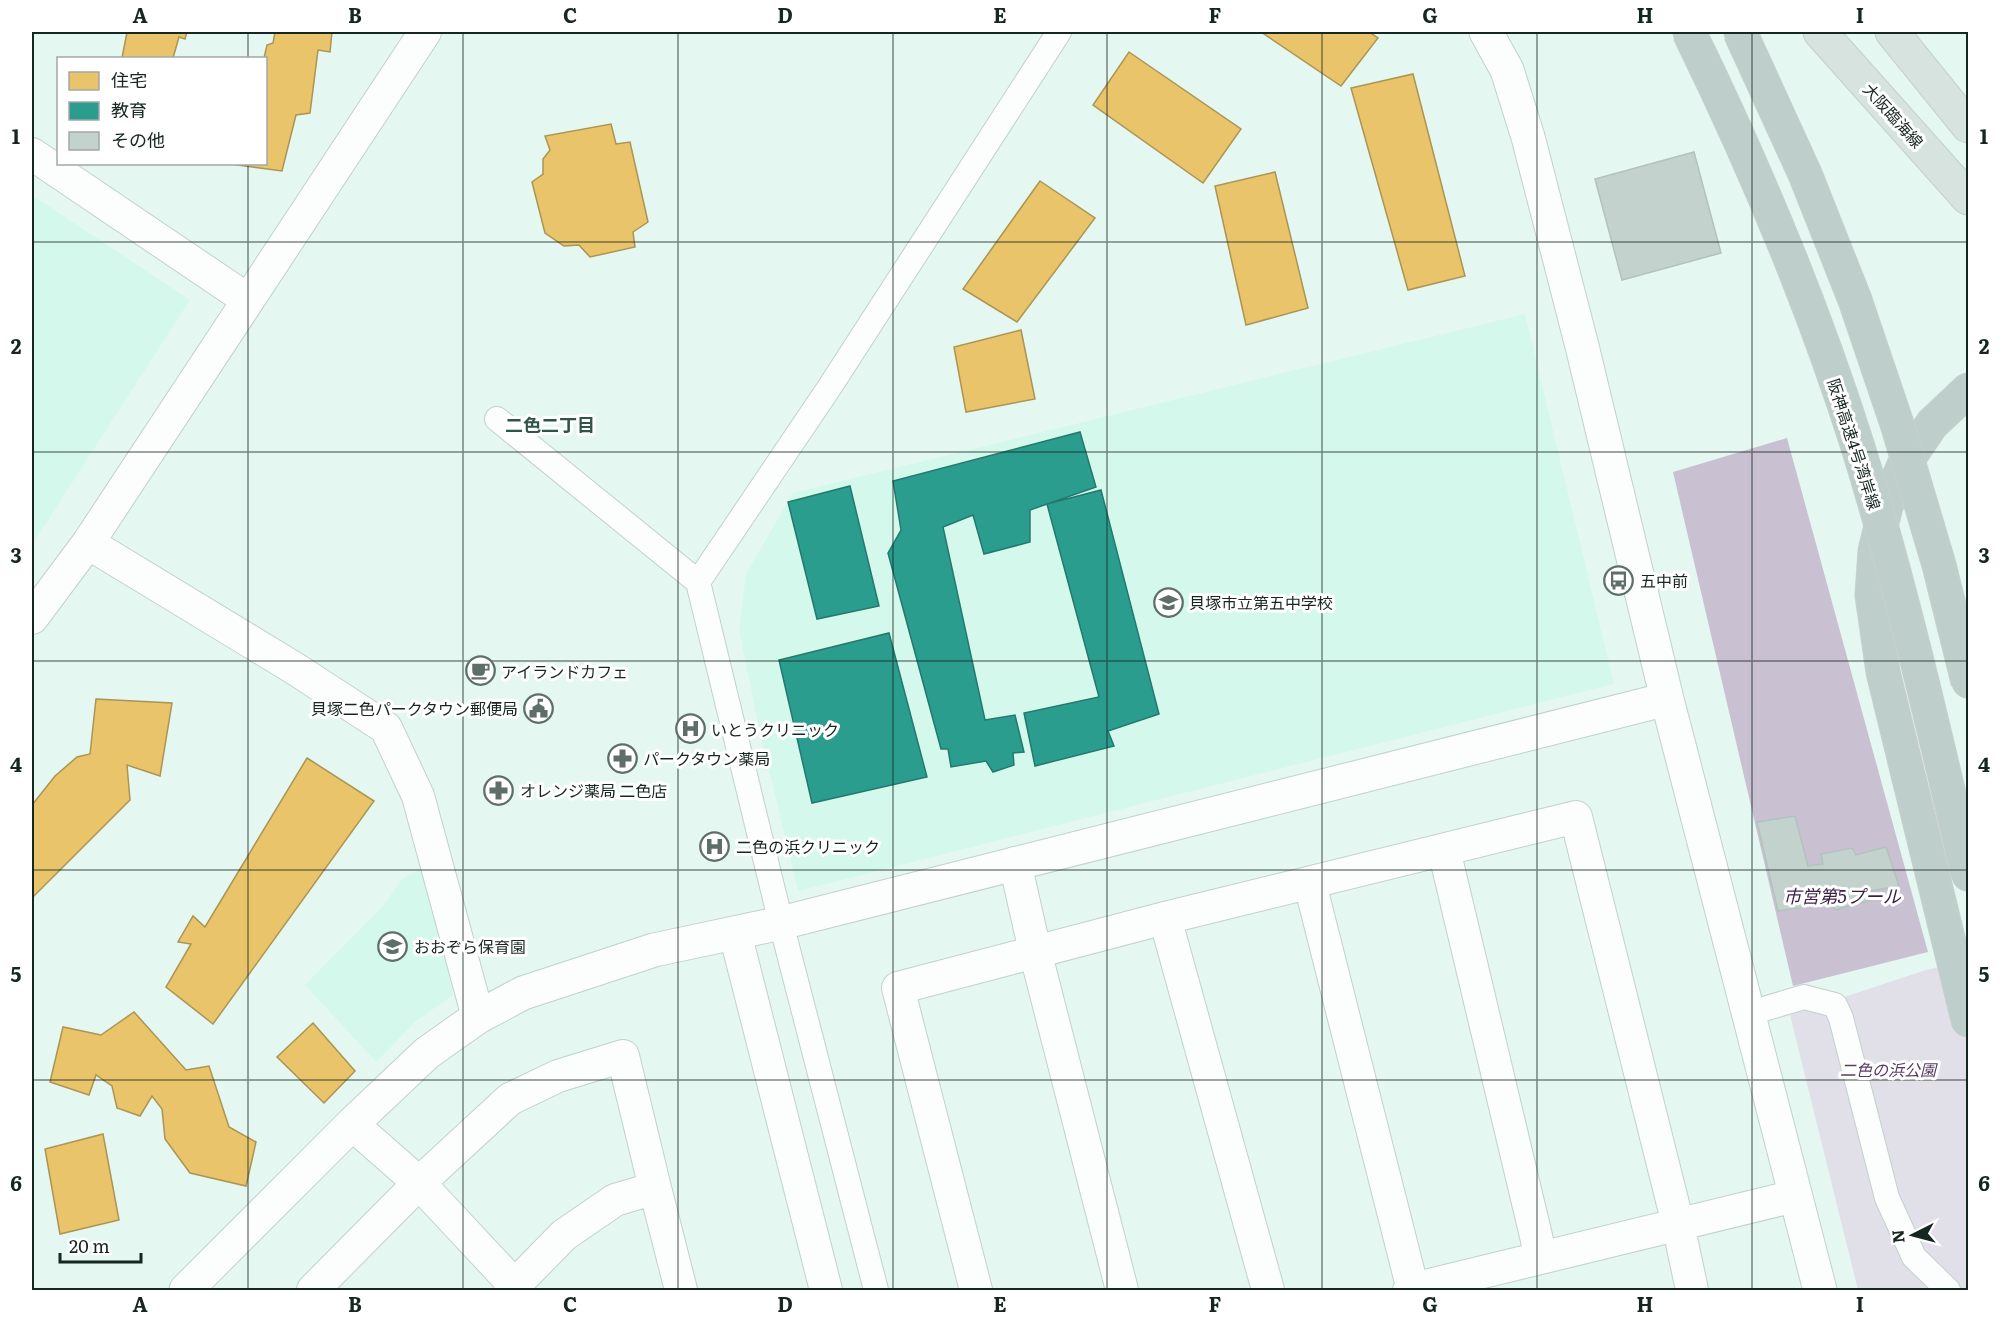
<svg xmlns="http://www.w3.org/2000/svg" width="2000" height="1322" font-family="Literata,'Noto Sans JP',serif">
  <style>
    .built { fill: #d4f9ec }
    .green { fill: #e1e0e9 }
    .water { fill: #c9c1d2 }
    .homes { fill: #e9c46a; stroke: #aa9554; stroke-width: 1.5 }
    .schools { fill: #2a9d8f; stroke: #24796e; stroke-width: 1.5 }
    .building { fill: #c3d2cd; stroke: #b2c2bc; stroke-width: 1.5 }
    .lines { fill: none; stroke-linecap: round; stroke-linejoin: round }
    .pedestrian-casing { stroke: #c1d1cc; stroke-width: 26 }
    .minor-casing { stroke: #c1d1cc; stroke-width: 34 }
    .tertiary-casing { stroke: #c1d1cc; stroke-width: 35 }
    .primary-casing { stroke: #c7d0ce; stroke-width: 35 }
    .motorway-casing { stroke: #c7d0ce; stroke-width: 35 }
    .pedestrian { stroke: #fbfefd; stroke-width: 24 }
    .minor { stroke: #fbfefd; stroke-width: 32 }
    .tertiary { stroke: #fbfefd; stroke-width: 33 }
    .primary { stroke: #d6e3df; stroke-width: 33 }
    .motorway { stroke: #becfcb; stroke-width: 33 }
    .motorway-bridge-casing { stroke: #c7d0ce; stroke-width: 35; stroke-linecap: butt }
    .motorway-bridge { stroke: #becfcb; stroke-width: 33 }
    .grid { fill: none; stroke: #162621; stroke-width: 1.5; stroke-opacity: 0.55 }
    .labels { text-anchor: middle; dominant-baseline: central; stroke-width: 6; stroke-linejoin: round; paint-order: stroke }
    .street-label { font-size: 16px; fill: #162621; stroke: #fff }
    .poi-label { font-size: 16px; fill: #162621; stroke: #fff; text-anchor: start }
    .park-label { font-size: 16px; font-style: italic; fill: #583c64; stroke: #fff }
    .neighbourhood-label { font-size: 18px; font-weight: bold; fill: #2f5549; stroke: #fff }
    .water-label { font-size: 18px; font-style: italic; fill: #3a1f45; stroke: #fff }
    .neatline { fill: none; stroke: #162621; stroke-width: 2 }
    .grid-label { font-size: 20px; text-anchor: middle; font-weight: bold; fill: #162621 }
  </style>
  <rect width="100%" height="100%" fill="#e5f7f1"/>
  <!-- built -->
  <path class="built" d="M32 195 190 300 32 545Z
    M1525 314 1614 684 798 891 759 728 739 630 746 574 793 493Z
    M426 866 453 995 415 1022 376 1062 305 985 383 906 402 879Z"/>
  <!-- green -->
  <path class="green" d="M1968 961V1290H1858L1790 1015 1926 970Z"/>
  <!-- water -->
  <path class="water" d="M1787 438 1928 952 1793 986 1673 472Z"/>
  <!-- homes -->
  <path class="homes" d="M127 32H187L185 39 179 37 173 58H122Z
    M275 32H332L330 52 318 50 310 113 296 115 282 171 237 165 238 164H266L264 58 267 45 273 43Z
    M1261 32H1369L1378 38 1341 86Z
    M1129 52 1241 129 1203 183 1093 105Z
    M1413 74 1465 276 1408 290 1351 88Z
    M611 124 616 144 630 142 648 222 633 232 635 247 590 257 579 245 564 246 545 233 532 182 543 174V159L550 150 545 136Z
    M1275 172 1308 308 1246 325 1215 186Z
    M1040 181 1095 218 1017 322 963 289Z
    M1021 330 1035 399 966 412 954 347Z
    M96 699 172 703 160 776 127 765 130 800 32 898V805L55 776 77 757 90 754Z
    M307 758 374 801 213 1024 166 987 191 944 178 942 193 916 205 927Z
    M134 1012 186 1070 209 1066 229 1127 256 1142 246 1186 190 1173 165 1139 162 1109 152 1096 140 1116 117 1108 112 1086 96 1075 89 1095 50 1082 63 1027 101 1035Z
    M313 1023 355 1071 324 1103 277 1057Z
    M103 1134 119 1220 60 1234 45 1149Z"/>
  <!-- schools -->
  <path class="schools" d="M1080 432 1096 487 1030 510V542L984 554 973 515 943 527 985 720 1015 715 1024 752 1013 753 1014 765 993 772 986 761 951 767 948 749H941L888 553 901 530 893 481Z
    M850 486 879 606 817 619 788 502Z
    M1101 490 1159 714 1108 731 1114 746 1035 766 1024 713 1099 697 1047 504Z
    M889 633 927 777 812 803 779 660Z"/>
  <!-- building -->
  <path class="building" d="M1694 152 1721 253 1622 280 1595 179Z
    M1795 816 1808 866 1823 864 1821 854 1852 848 1856 855 1886 847 1899 886 1870 891 1874 899 1835 910 1832 902 1778 911 1757 822Z"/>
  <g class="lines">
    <defs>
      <path id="pedestrian" d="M497 419 698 582 781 923 876 1290
        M698 582 829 388 1059 32
        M1747 1014 1804 997 1835 1005 1841 1018 1887 1198 1914 1257 1948 1290"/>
      <path id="minor" d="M32 154 248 300
        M88 543 294 668 386 728 418 796 478 1017
        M32 618 88 543 425 32
        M1444 850 1541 1257
        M1015 863 1035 951 1122 1290
        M1310 884 1413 1290
        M1165 918 1268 1290
        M735 933 826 1290
        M352 1124 419 1183 519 1290
        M313 1290 419 1183 510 1099 558 1076 623 1056 655 1188
        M510 1290 564 1235 615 1200 655 1188 681 1290
        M976 1290 898 988 1165 918 1576 817 1678 1224 1692 1290
        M1409 1290 1795 1196"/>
      <path id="tertiary" d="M1486 32 1507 70 1528 137 1582 346 1667 699 1820 1290
        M186 1290 352 1124 427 1053 478 1017 523 993 654 950 781 923 1667 699"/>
      <path id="primary" d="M1820 32 1968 198
        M1892 32 1968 126"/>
      <path id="motorway" d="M1968 390 1932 424 1904 465 1886 506 1875 551 1872 595 1883 672 1968 1020"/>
    </defs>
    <!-- pedestrian casing -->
    <use href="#pedestrian" class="pedestrian-casing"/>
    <!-- minor casing -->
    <use href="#minor" class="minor-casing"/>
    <!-- tertiary casing -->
    <use href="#tertiary" class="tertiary-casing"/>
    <!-- primary casing -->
    <use href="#primary" class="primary-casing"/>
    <!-- motorway casing -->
    <use href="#motorway" class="motorway-casing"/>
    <!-- pedestrian -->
    <use href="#pedestrian" class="pedestrian"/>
    <!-- minor -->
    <use href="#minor" class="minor"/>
    <!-- tertiary -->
    <use href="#tertiary" class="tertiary"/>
    <!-- primary -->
    <use href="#primary" class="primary"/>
    <!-- motorway -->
    <use href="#motorway" class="motorway"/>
    <defs>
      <path id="motorway-bridge" d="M1689 32C1754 165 1812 302 1857 444 1901 585 1934 730 1968 875
        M1740 32 1805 174 1855 300 1898 427 1939 565 1968 682"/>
    </defs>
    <!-- motorway-bridge casing -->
    <use href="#motorway-bridge" class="motorway-bridge-casing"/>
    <!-- motorway-bridge -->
    <use href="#motorway-bridge" class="motorway-bridge"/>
  </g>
  <!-- grid -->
  <path class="grid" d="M248 32V58M463 32V1290M678 32V1290M893 32V1290M1107 32V1290M1322 32V1290M1537 32V1290M1752 32V1290M248 164V1290M32 242H1968M32 452H1968M32 661H1968M32 870H1968M32 1080H1968"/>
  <!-- icons -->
  <defs>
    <symbol id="bus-ring" viewBox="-11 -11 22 22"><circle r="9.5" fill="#fff" stroke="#5e6f6a" stroke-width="1.5"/><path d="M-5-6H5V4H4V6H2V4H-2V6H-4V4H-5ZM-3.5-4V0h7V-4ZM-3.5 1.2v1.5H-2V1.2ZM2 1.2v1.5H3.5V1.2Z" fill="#5e6f6a"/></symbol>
    <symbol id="school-ring" viewBox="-11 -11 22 22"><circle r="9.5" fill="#fff" stroke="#5e6f6a" stroke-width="1.5"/><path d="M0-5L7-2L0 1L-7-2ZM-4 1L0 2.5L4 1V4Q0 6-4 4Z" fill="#5e6f6a"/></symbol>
    <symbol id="cafe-ring" viewBox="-11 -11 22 22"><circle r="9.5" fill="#fff" stroke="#5e6f6a" stroke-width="1.5"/><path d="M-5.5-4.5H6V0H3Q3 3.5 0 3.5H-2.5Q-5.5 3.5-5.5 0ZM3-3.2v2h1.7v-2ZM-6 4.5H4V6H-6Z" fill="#5e6f6a"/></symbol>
    <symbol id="civic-ring" viewBox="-11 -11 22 22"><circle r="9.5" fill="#fff" stroke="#5e6f6a" stroke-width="1.5"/><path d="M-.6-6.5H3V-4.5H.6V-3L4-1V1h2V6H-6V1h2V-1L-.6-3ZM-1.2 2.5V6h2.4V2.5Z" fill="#5e6f6a"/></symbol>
    <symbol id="hospital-ring" viewBox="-11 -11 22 22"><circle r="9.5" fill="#fff" stroke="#5e6f6a" stroke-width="1.5"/><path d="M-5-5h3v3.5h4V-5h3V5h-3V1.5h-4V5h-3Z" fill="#5e6f6a"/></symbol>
    <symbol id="pharmacy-ring" viewBox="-11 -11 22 22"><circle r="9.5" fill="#fff" stroke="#5e6f6a" stroke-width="1.5"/><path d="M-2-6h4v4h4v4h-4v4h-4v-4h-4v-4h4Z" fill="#5e6f6a"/></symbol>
  </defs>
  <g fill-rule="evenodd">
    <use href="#bus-ring" x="1602" y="564" width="33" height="33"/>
    <use href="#school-ring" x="1152" y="586" width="33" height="33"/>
    <use href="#cafe-ring" x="464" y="654" width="33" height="33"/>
    <use href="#civic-ring" x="522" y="692" width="33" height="33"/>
    <use href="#hospital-ring" x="674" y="712" width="33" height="33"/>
    <use href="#pharmacy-ring" x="606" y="742" width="33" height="33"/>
    <use href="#pharmacy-ring" x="482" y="774" width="33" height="33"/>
    <use href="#hospital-ring" x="698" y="830" width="33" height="33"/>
    <use href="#school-ring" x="376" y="930" width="33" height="33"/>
  </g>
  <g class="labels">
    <!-- street labels -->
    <g class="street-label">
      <text transform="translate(1894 115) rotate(48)">大阪臨海線</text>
      <text transform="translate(1855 444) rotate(72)">阪神高速4号湾岸線</text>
    </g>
    <!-- poi labels -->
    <g class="poi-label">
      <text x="1640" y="580">五中前</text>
      <text x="1189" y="602">貝塚市立第五中学校</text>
      <text x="501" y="671">アイランドカフェ</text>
      <text x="518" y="708" text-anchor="end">貝塚二色パークタウン郵便局</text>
      <text x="711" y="729">いとうクリニック</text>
      <text x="643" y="758">パークタウン薬局</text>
      <text x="520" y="790">オレンジ薬局 二色店</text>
      <text x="736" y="846">二色の浜クリニック</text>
      <text x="414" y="946">おおぞら保育園</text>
    </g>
    <!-- park labels -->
    <g class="park-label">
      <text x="1888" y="1069">二色の浜公園</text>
    </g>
    <!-- neighbourhood labels -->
    <g class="neighbourhood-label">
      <text x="550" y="424">二色二丁目</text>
    </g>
    <!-- water labels -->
    <g class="water-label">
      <text x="1842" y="895">市営第5プール</text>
    </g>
  </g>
  <!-- border -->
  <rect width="2000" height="1322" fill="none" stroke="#ffffff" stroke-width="66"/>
  <!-- legend -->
  <rect x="57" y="57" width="210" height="108" fill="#ffffff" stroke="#a2a8a6" stroke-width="1.5"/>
  <rect x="69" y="72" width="30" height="18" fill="#e9c46a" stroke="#a2a8a6" stroke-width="1.5"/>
  <text x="111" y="87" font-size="18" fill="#162621">住宅</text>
  <rect x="69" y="102" width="30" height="18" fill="#2a9d8f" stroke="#a2a8a6" stroke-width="1.5"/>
  <text x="111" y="117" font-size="18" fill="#162621">教育</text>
  <rect x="69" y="132" width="30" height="18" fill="#c3d2cd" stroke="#a2a8a6" stroke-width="1.5"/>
  <text x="111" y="147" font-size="18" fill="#162621">その他</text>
  <!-- north arrow -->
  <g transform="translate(1913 1235) rotate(264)" stroke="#ffffff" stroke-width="4.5" paint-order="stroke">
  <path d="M0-4.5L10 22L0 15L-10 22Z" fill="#162621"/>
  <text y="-9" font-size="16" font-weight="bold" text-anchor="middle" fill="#162621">N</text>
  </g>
  <!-- scale -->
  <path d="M60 1253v9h81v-9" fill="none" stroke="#162621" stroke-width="3"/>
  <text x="69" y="1253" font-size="18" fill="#162621" stroke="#ffffff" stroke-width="4.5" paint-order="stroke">20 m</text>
  <rect x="33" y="33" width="1934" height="1256" class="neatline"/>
  <g class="grid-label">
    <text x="140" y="23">A</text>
    <text x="355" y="23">B</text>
    <text x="570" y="23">C</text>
    <text x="785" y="23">D</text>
    <text x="1000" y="23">E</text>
    <text x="1215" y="23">F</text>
    <text x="1430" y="23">G</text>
    <text x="1645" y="23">H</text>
    <text x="1860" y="23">I</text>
    <text x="16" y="144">1</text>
    <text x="1984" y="144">1</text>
    <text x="16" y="354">2</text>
    <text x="1984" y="354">2</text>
    <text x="16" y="563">3</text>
    <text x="1984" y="563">3</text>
    <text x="16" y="772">4</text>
    <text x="1984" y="772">4</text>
    <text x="16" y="982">5</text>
    <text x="1984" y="982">5</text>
    <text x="16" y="1191">6</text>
    <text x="1984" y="1191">6</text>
    <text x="140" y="1312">A</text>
    <text x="355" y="1312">B</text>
    <text x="570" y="1312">C</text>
    <text x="785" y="1312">D</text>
    <text x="1000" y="1312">E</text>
    <text x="1215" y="1312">F</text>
    <text x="1430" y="1312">G</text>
    <text x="1645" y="1312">H</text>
    <text x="1860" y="1312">I</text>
  </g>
</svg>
